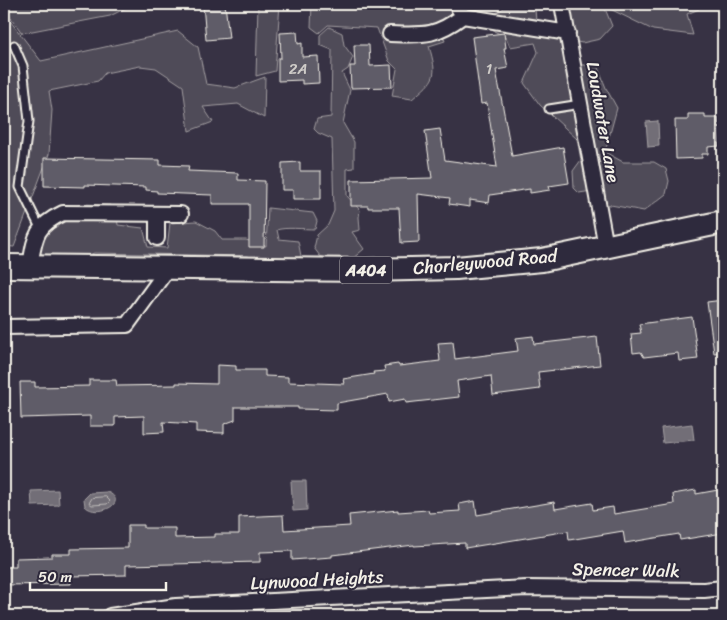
<svg xmlns="http://www.w3.org/2000/svg" width="727" height="620" font-family="Sriracha,sans-serif">
  <style>
    .green { fill: #504b59; stroke: #a29ea0 }
    .water { fill: #726e77; stroke: #a6a2a4 }
    .lines { fill: none; stroke-linecap: round; stroke-linejoin: round }
    .shore { stroke: #c0bdbb; stroke-width: 1 }
    .building { fill: #5f5c67; stroke: #f4f1e8 }
    .service-casing { stroke: #f4f1e8; stroke-width: 11 }
    .minor-casing { stroke: #f4f1e8; stroke-width: 18 }
    .primary-casing { stroke: #f4f1e8; stroke-width: 26 }
    .service { stroke: #2f2a3d; stroke-width: 7 }
    .minor { stroke: #2f2a3d; stroke-width: 14 }
    .primary { stroke: #2f2a3d; stroke-width: 22 }
    .labels { text-anchor: middle; dominant-baseline: central; stroke-width: 4; stroke-linejoin: round; paint-order: stroke }
    .number-label { font-size: 15px; fill: #cfccc8 }
    .shield { fill: #2f2a3d; stroke: #b9b5b5; stroke-width: 1 }
    .shield-label { font-size: 16px; font-weight: bold; fill: #f4f1e8 }
    .street-label { font-size: 18px; fill: #f4f1e8; stroke: #2f2a3d }
  </style>
  <rect width="100%" height="100%" fill="#373244"/>
  <filter id="ink" filterUnits="userSpaceOnUse"><feTurbulence type="fractalNoise" baseFrequency=".02" numOctaves="2"/><feDisplacementMap in="SourceGraphic" scale="10" xChannelSelector="R" yChannelSelector="G"/><feConvolveMatrix kernelMatrix="1 2 1 2 8 2 1 2 1" color-interpolation-filters="sRGB"/></filter>
  <g filter="url(#ink)">
    <!-- green -->
    <path class="green" d="M4 4H134L110 16 22 33 4 8Z
      M258 4H280L275 71 256 76Z
      M312 4H364L366 6 452 4V16L438 23 445 41 429 46C438 77 436 79 412 99L392 96 397 69 389 61 377 28 328 25 319 33 311 27Z
      M559 4H697L699 9 687 14 693 35 653 30 604 6 612 26 600 39 582 43 563 39Z
      M504 8H535L536 22 549 35 564 41 578 65H597L606 88 617 108 605 152 623 162H654L666 169 669 181 666 194 644 211 605 204 592 191 579 193 574 188 573 171 581 160 577 139 540 105 524 83 538 52 535 43 510 47 506 37 494 31 496 13Z
      M4 13 41 61 178 31 198 47 206 84 235 88 265 77 264 118 238 104 203 107 213 122 189 131 183 86 156 68 140 66 105 73 98 81 49 91 52 110 49 154 14 247 4 246V99L5 90 4 87Z
      M329 27 342 33 344 45 353 57 348 69 342 73 350 90 343 123 354 142V168L347 169V196L360 210 359 217 360 230 352 232 364 249 346 264 320 256 314 248 317 235 328 225 334 211 332 139 318 133 314 129 317 119 331 117 332 50 320 45V35Z
      M81 204 110 205 116 211 118 225 143 228 148 247 167 248 170 223 196 221 215 231 222 240H246L266 246 268 208 313 213 317 221 315 229C305 229 283 227 277 230L279 239 298 241 301 256C284 271 267 263 248 256L94 253C84 257 63 265 52 260 42 256 43 252 31 251L30 235 39 217Z"/>
    <!-- water -->
    <path class="water" d="M658 121 659 146 648 147 646 122Z
      M692 424 694 440 663 443 661 428Z
      M291 481H306L307 510 293 511Z
      M58 490 59 505 32 506 31 491Z
      M107 492C131 502 97 519 85 506L84 499 90 493Z"/>
    <g class="lines">
      <!-- shore -->
      <path class="shore" d="M106 497 110 501 107 504 92 505 89 503 92 498Z"/>
    </g>
    <!-- building -->
    <path class="building" d="M203 4H225L229 38 206 40Z
      M297 32 298 44 302 43V57L318 56 319 83 302 84V80L278 81V58H281L280 33Z
      M504 33 506 48H504L508 68 496 70 512 156 563 147 569 183 549 186 550 190 530 193V189L490 195 489 203 470 200V207L449 204 450 198 418 194 419 242 401 243 399 208H368V206H351V180L432 178 425 131 440 129 445 160 497 167 487 103 481 104 472 37Z
      M354 45H369L370 66 391 65 392 87 351 88 350 66H355Z
      M688 114H705V118H718L719 146 708 147V154H702V158L676 159 675 120H688Z
      M44 158 160 160V165L189 166 188 171 238 173V180L265 181 264 247H249V204H212V195L157 193V191L146 190V187L85 185V187L44 186Z
      M300 162V171H321V199H293V190H282V163Z
      M723 300V352L714 353 707 302Z
      M692 317 698 359 679 361 678 353 644 357 641 352 633 353 631 334 641 333 639 324Z
      M533 336 534 344 597 337 600 365 538 372 540 389 493 395 491 376 457 381 459 397 406 403 405 399 389 402 388 394 337 403V410L298 409V407H235V420L224 424V433L196 432V424L163 422 164 432 144 433V416L115 417V426H90V416L21 418 20 382H35V387L89 386V380H116L117 386 176 385V383L217 384V365L236 366V370H265V376L288 377V382L344 384 343 379 374 374 373 372 385 371 384 366 398 364 399 366 440 361 438 343 453 342 455 359 518 351 516 338Z
      M696 490V494L718 490 723 522V533L680 540 679 534 625 543 623 531 569 540 568 531 465 548V543L414 546V545L332 555V557L292 560V551L260 552V562L126 565V575L70 576 71 584 4 585V567H16V558L52 557V554H71V549L128 548V525H144V528H175V538L215 537V534H239V517L283 515 284 530 350 526 349 515 398 510V512L428 510 429 513 460 511 459 504 475 501 477 515 554 502 555 509 592 503 593 510 613 507 614 514 674 504 673 494Z"/>
    <g class="lines">
      <defs>
        <path id="service" d="M14 45 23 66 29 121 20 187 40 228
          M549 109 581 104"/>
        <path id="minor" d="M456 4 463 16 568 33
          M562 4 606 247
          M390 34C423 35 435 37 463 16
          M157 238V214
          M30 266C35 237 35 226 63 213L181 214
          M4 327 127 325 169 267
          M110 616 176 606 527 588 704 590 723 588"/>
        <path id="primary" d="M4 266 366 270 456 268 542 260 723 222"/>
      </defs>
      <!-- service casing -->
      <use href="#service" class="service-casing"/>
      <!-- minor casing -->
      <use href="#minor" class="minor-casing"/>
      <!-- primary casing -->
      <use href="#primary" class="primary-casing"/>
      <!-- service -->
      <use href="#service" class="service"/>
      <!-- minor -->
      <use href="#minor" class="minor"/>
      <!-- primary -->
      <use href="#primary" class="primary"/>
    </g>
  </g>
  <g class="labels">
    <!-- number labels -->
    <g class="number-label">
      <text x="298" y="69">2A</text>
      <text x="489" y="69">1</text>
    </g>
    <!-- shield labels -->
    <rect class="shield" x="340" y="256.5" width="52" height="27" rx="4"/>
    <g class="shield-label">
      <text x="366" y="270">A404</text>
    </g>
    <!-- street labels -->
    <g class="street-label">
      <text transform="translate(603 122) rotate(80)">Loudwater Lane</text>
      <text transform="translate(485 262) rotate(-5)">Chorleywood Road</text>
      <text transform="translate(626 570) rotate(1)">Spencer Walk</text>
      <text transform="translate(317 580) rotate(-3)">Lynwood Heights</text>
    </g>
  </g>
  <!-- margin -->
  <rect width="727" height="620" fill="none" stroke="#2f2a3d" stroke-width="20"/>
  <rect x="10" y="10" width="707" height="600" fill="none" stroke="#f4f1e8" stroke-width="2" filter="url(#ink)"/>
  <!-- scale -->
  <path d="M30 582v8h136v-8" fill="none" stroke="#f4f1e8" stroke-width="2.5"/>
  <text x="38" y="582" font-size="15" fill="#f4f1e8" stroke="#2f2a3d" stroke-width="4" paint-order="stroke">50 m</text>
</svg>
